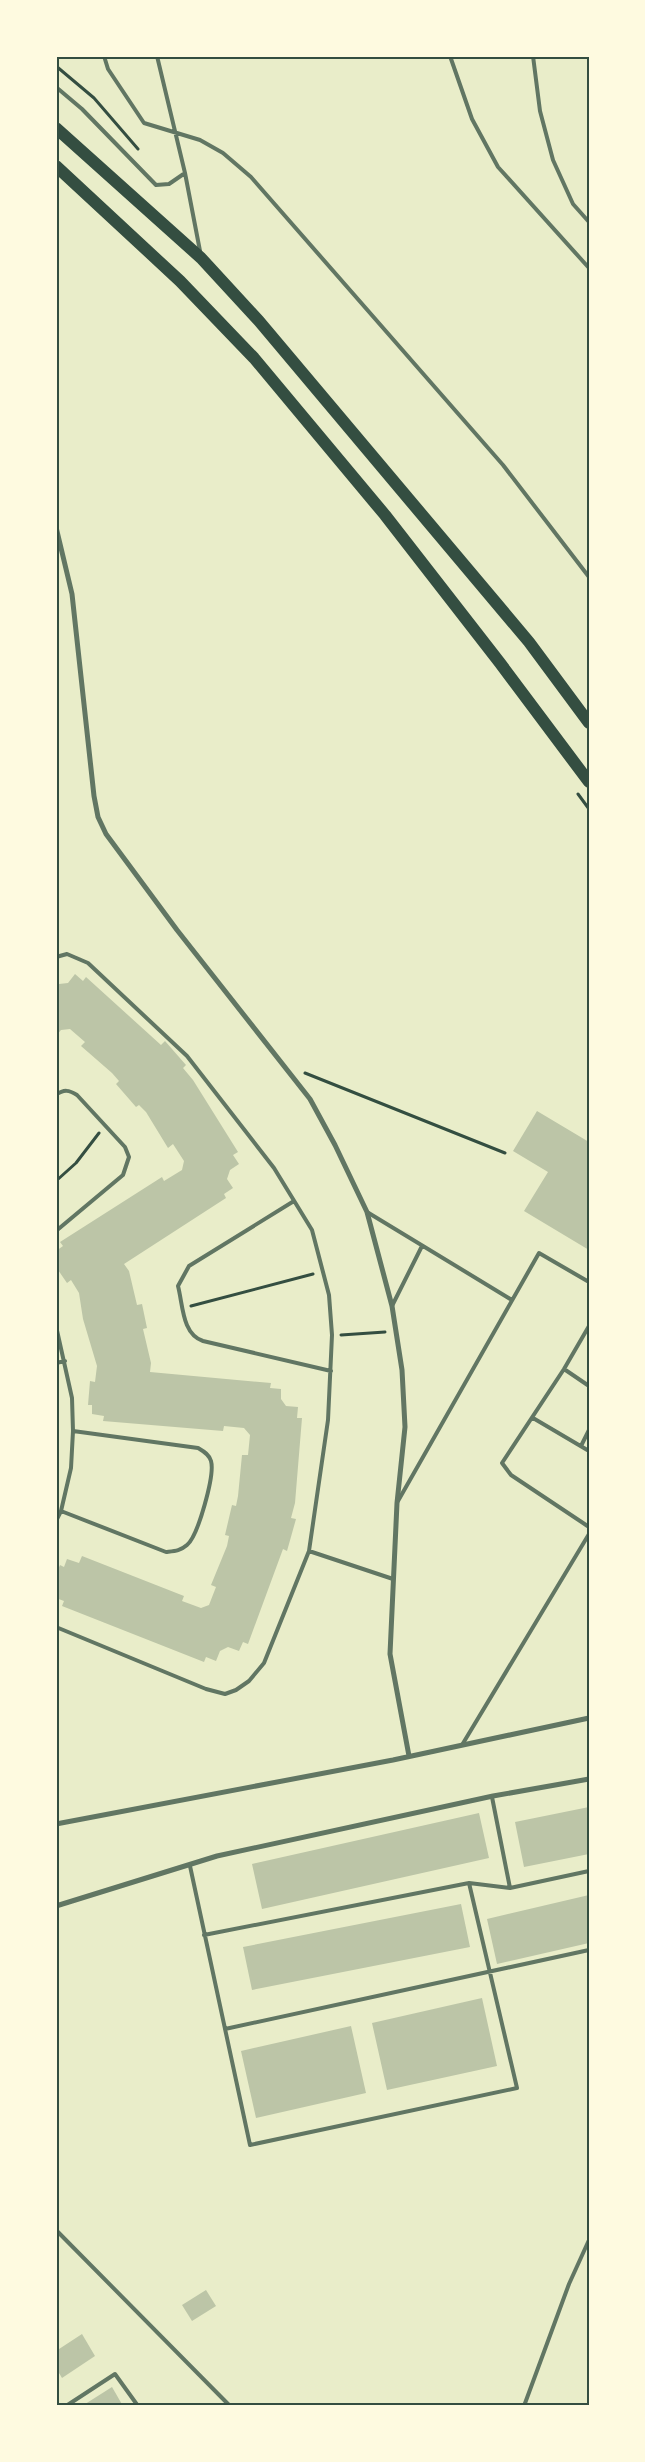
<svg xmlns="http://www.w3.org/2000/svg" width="645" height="2462" font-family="'Roboto Condensed',sans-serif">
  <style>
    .building { fill: #bcc5a7 }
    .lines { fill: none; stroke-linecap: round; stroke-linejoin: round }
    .path { stroke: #344e41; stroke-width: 3 }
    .service { stroke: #617663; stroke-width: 4 }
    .minor { stroke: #617663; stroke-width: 5 }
    .primary { stroke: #344e41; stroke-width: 12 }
    .neatline { fill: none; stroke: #344e41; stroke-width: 2 }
  </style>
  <rect width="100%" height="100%" fill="#e9edc9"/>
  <!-- building -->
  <path class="building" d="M75 974 83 981 86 977 161 1045 165 1041 186 1065 183 1068 193 1080 238 1152 233 1155 239 1164 230 1170 227 1179 233 1188 224 1194 226 1198 124 1264 129 1271 137 1305 142 1304 147 1328 143 1329 151 1363 150 1372 271 1383 270 1388 281 1389V1399L286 1406 298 1407 297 1418H302L295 1503 291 1518 296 1519 287 1551 283 1549 248 1644 243 1642 239 1651 228 1647 220 1651 216 1661 206 1657 204 1662 62 1606 64 1601 56 1598V1574L60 1565 64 1567 67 1559 79 1563 82 1556 184 1596 182 1601 201 1608 209 1605 216 1587 211 1585 227 1546 229 1536 225 1535 232 1505 236 1506 238 1496 242 1455H248L250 1435 244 1428 224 1426 223 1431 103 1421 104 1416 92 1414V1405H88L90 1381 95 1382 97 1366 83 1319 79 1293 71 1280 67 1283 56 1267V1251L63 1246 60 1242 162 1177 164 1181 182 1170 184 1161 173 1144 168 1148 146 1112 139 1105 136 1107 116 1084 119 1081 112 1073 81 1046 85 1042 70 1029 61 1030 56 1036V981L59 984 68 983Z
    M537 1111 589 1142V1250L524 1211 548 1172 513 1151Z
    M589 1807V1854L524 1867 515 1822Z
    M479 1813 489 1858 262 1909 252 1864Z
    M589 1895V1943L497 1964 487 1919Z
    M461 1904 470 1947 252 1990 243 1947Z
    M482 1998 497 2066 387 2090 372 2023Z
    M351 2026 366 2093 256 2118 241 2051Z
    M206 2290 216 2306 192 2321 182 2305Z
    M82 2334 95 2356 62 2378 56 2368V2351Z
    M112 2387 123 2406H82Z"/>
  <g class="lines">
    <!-- path -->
    <path class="path" d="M56 66 94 98 138 149
      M578 794 589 809
      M305 1073 505 1153
      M56 1181 76 1163 99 1133
      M191 1306 313 1274
      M341 1335 385 1332"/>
    <!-- service -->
    <path class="service" d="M104 56 108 69 144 123 200 140 223 153 251 177 503 465 589 577
      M157 56 185 173 200 251
      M450 56 472 119 498 167 589 268
      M533 56 540 111 553 160 573 204 589 222
      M56 87 82 109 156 185 169 184 185 173
      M56 957 67 954 88 963 187 1056 274 1168 312 1230 329 1295 332 1335 328 1420 309 1551 393 1579
      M56 1095C64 1089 69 1090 77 1095L125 1147 129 1157 123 1175 56 1231
      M294 1201 189 1266 178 1286C183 1305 182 1334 203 1341L331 1371
      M367 1212 512 1300
      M392 1306 422 1246
      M56 1326 72 1398 73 1431 198 1448C203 1451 209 1454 211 1461 215 1475 198 1536 187 1545 180 1551 175 1551 166 1552L61 1511 56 1521
      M589 1326 564 1369 502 1463 511 1475 589 1527
      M56 1363 65 1361
      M564 1369 589 1386
      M533 1418 589 1451
      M581 1446 589 1430
      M398 1501 539 1253 589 1282
      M61 1511 71 1468 73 1431
      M56 1627 206 1689 225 1694 236 1690 249 1681 264 1663 309 1551
      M462 1745 589 1534
      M492 1797 510 1888
      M190 1866 250 2145 517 2088 469 1883
      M204 1935 469 1883 510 1888 589 1871
      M225 2029 589 1950
      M56 2230 230 2406
      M66 2406 115 2374 138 2406
      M524 2406 569 2284 589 2240"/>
    <!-- minor -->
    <path class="minor" d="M56 527 72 594 94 796 98 817 106 834 177 930 310 1099 335 1145 367 1212 392 1306 402 1370 405 1427 397 1503 390 1654 409 1756
      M56 1824 393 1760 589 1718
      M56 1906 217 1856 493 1796 589 1779"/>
    <!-- primary -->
    <path class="primary" d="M56 128 201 258 259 321 529 642 589 723
      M56 166 180 281 254 358 385 515 500 663 589 782"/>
  </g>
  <!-- border -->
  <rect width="645" height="2462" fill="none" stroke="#fefae0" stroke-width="115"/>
  <rect x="58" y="58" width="530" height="2346" class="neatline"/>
</svg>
